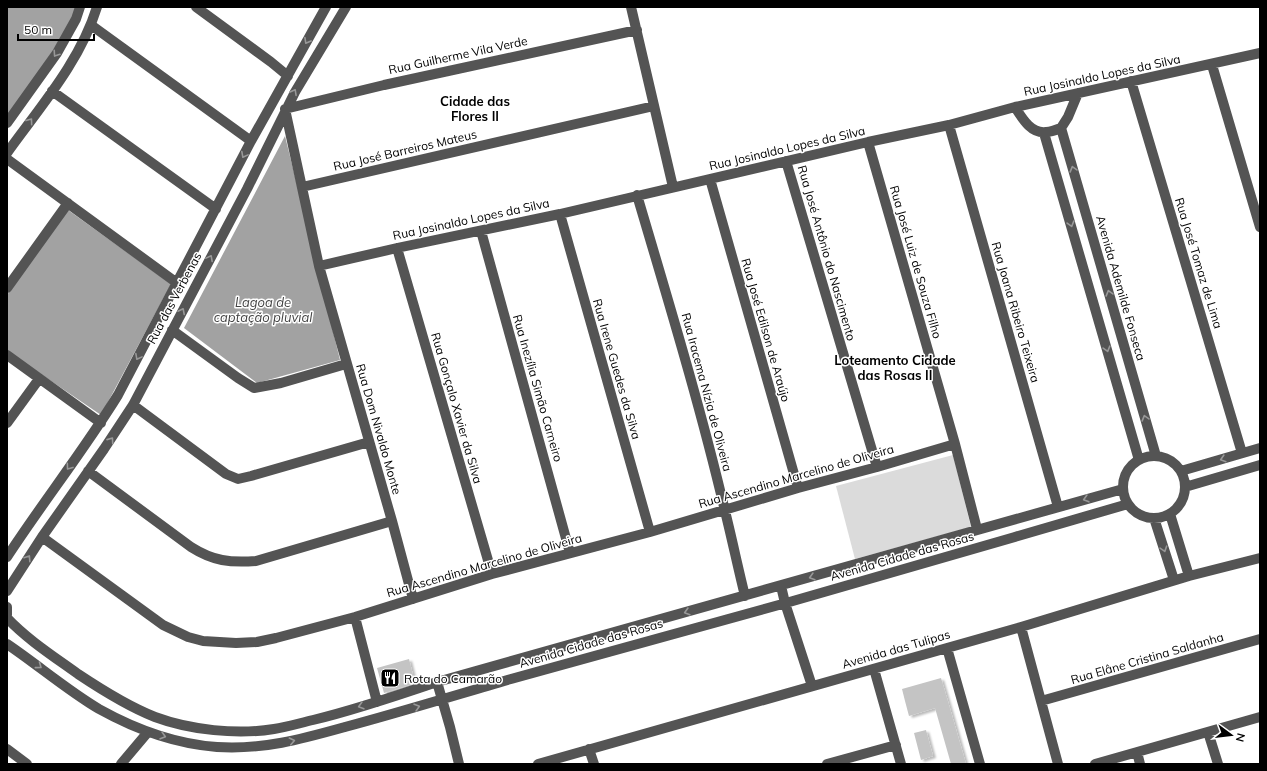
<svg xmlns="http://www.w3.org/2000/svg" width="1267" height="771" font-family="Mulish,sans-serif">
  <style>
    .green { fill: #dbdbdb }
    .water { fill: #a2a2a2 }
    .building { fill: #c4c4c4; filter: url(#shadow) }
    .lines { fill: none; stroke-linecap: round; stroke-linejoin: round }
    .minor { stroke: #545454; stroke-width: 10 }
    .oneway { stroke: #989898 }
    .labels { text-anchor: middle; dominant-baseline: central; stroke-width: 3; stroke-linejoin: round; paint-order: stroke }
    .street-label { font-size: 12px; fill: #000; stroke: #fff }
    .poi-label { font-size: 12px; fill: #000; stroke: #fff; text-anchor: start }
    .neighbourhood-label { font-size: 13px; font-weight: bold; fill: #000; stroke: #fff }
    .water-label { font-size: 13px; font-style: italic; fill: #434343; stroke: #fff }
  </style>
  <defs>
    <filter id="shadow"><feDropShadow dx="3" dy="2" stdDeviation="1" flood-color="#0004"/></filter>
  </defs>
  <rect width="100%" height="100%" fill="#fff"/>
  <!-- green -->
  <path class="green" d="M953 455 971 527 855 559 836 486Z"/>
  <!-- water -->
  <path class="water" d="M7 7H78L75 18 7 119Z
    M285 136 340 360 257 383 184 328Z
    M68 210 171 284 101 415 7 351V295Z"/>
  <!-- building -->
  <path class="building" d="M409 659 415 683 384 693 377 668Z
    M941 678 949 705 966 764H951L935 708 909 716 905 701 902 689Z
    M926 730 933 756 921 760 914 733Z"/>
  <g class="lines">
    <!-- minor -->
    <path class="minor" d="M196 7 271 62 288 76
      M631 7 673 187
      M91 25 251 141
      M1212 65 1260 227
      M1131 81 1242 453
      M52 91 216 209
      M1015 107C1022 118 1031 134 1046 132 1051 132 1056 130 1061 128L1068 117 1078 93
      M285 109 319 266 392 521 413 599
      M285 109 384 85 637 30
      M7 123 57 53 76 19 80 7
      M949 125 1058 507
      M1061 128 1156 456
      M1044 133 1139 460
      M868 142 955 444 977 529
      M7 153C40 107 80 62 97 7
      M7 159 177 283
      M786 161 877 467
      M710 179 798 488
      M302 187 654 106
      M637 195C668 300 700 405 725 511 732 539 738 568 745 596
      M560 214 650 532
      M481 231 570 553
      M397 248 492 574
      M319 266 397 248 560 214 868 142 949 125 1015 107 1260 53
      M7 288 68 203
      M172 330 238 378 254 388 281 383 346 364
      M7 355 101 423
      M133 405 226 474 238 479 251 476 369 442
      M7 423 39 379
      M1123 487a31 31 0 1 1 62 0a31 31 0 1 1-62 0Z
      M88 471 191 547C213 561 230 563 256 561L392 521
      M1181 471 1260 448
      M1185 487 1260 465
      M1170 514 1189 576
      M1154 518 1174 580
      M42 537 163 625 188 637 203 641 236 643 257 642 276 638 355 617 492 574 650 532 798 488 877 467 955 444
      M7 557C43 502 84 450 118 395L251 141 326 7
      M781 586 785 603 812 686
      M7 591 42 537 104 449 133 405 247 189 295 92 346 7
      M7 607V615
      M355 617 377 702
      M7 618C28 640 53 656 78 674 102 690 127 706 155 717 190 730 237 735 274 729 287 727 300 723 313 720 355 710 396 696 437 682L1123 489
      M1021 627 1058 764
      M7 644C38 665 67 690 99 709 135 729 176 744 217 747 263 750 302 739 345 727 401 712 456 695 511 679 602 653 694 629 786 603 900 571 1014 537 1128 504
      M947 648 980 764
      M874 669 901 764
      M437 682 450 727 459 764
      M1041 701 1260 639
      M1208 732 1218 764
      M7 749 27 764
      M589 749 594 764
      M1137 752 1140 764
      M121 764 148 732
      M538 764 1021 627 1189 576 1260 558
      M827 764 896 745
      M1095 764 1260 717"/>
  </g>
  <!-- one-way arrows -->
  <defs><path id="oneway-chevron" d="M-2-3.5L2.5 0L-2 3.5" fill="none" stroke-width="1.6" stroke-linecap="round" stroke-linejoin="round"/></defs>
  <g class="oneway">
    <use href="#oneway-chevron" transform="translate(307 41) rotate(119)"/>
    <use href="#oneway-chevron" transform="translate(56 54) rotate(124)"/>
    <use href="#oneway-chevron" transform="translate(294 92) rotate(-61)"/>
    <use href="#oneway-chevron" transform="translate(30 121) rotate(-54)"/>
    <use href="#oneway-chevron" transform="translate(244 155) rotate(118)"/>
    <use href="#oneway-chevron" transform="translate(1073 169) rotate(-106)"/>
    <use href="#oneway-chevron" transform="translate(1071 224) rotate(74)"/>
    <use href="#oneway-chevron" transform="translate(210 258) rotate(-62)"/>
    <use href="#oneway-chevron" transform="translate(1109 293) rotate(-106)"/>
    <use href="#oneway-chevron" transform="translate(182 311) rotate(-63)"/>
    <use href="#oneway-chevron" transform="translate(1107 349) rotate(74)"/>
    <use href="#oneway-chevron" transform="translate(138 357) rotate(118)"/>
    <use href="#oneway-chevron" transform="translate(1145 418) rotate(-106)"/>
    <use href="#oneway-chevron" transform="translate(111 440) rotate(-55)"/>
    <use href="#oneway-chevron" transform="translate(1223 459) rotate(163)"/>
    <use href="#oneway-chevron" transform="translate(69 467) rotate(126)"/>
    <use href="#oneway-chevron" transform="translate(1086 499) rotate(164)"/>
    <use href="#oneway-chevron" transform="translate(1164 549) rotate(72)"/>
    <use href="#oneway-chevron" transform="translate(28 558) rotate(-57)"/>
    <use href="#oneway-chevron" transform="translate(812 577) rotate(164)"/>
    <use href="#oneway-chevron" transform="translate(687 612) rotate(164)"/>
    <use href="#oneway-chevron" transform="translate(39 666) rotate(36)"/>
    <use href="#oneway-chevron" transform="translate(361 706) rotate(164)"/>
    <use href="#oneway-chevron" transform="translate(417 707) rotate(-16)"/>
    <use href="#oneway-chevron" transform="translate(163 736) rotate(16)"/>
    <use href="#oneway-chevron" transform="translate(292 741) rotate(-12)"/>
  </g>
  <!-- icons -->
  <defs>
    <symbol id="restaurant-square" viewBox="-11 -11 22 22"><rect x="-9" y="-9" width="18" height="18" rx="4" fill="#000" stroke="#fff"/><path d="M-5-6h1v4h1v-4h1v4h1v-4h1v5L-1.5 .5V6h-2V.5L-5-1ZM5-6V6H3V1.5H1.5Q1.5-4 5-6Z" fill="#fff"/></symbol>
  </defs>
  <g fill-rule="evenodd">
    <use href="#restaurant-square" x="379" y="667" width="22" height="22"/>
  </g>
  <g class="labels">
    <!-- street labels -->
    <g class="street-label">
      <text transform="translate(458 55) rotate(-12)">Rua Guilherme Vila Verde</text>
      <text transform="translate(1102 75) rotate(-12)">Rua Josinaldo Lopes da Silva</text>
      <text transform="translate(787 148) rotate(-13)">Rua Josinaldo Lopes da Silva</text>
      <text transform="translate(405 150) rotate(-13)">Rua José Barreiros Mateus</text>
      <text transform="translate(471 219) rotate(-12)">Rua Josinaldo Lopes da Silva</text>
      <text transform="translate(827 253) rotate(74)">Rua José Antônio do Nascimento</text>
      <text transform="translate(916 262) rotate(74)">Rua José Luiz de Souza Filho</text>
      <text transform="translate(1199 263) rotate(73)">Rua José Tomaz de Lima</text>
      <text transform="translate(1121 288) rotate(74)">Avenida Ademilde Fonseca</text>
      <text transform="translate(174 298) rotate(-62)">Rua das Verbenas</text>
      <text transform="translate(1016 312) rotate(74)">Rua Joana Ribeiro Teixeira</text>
      <text transform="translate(766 330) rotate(74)">Rua José Edilson de Araújo</text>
      <text transform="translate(617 369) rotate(74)">Rua Irene Guedes da Silva</text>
      <text transform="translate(538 388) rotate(74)">Rua Inezília Simão Carneiro</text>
      <text transform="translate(707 392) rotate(75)">Rua Iracema Nízia de Oliveira</text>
      <text transform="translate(457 408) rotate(74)">Rua Gonçalo Xavier da Silva</text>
      <text transform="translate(379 429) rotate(74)">Rua Dom Nivaldo Monte</text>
      <text transform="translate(796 476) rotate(-16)">Rua Ascendino Marcelino de Oliveira</text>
      <text transform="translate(902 556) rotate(-16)">Avenida Cidade das Rosas</text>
      <text transform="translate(484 565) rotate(-16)">Rua Ascendino Marcelino de Oliveira</text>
      <text transform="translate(591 643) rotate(-16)">Avenida Cidade das Rosas</text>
      <text transform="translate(896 649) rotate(-16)">Avenida das Tulipas</text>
      <text transform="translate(1147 658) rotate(-16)">Rua Elâne Cristina Saldanha</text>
    </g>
    <!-- poi labels -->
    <g class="poi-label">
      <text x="404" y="678">Rota do Camarão</text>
    </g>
    <!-- neighbourhood labels -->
    <g class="neighbourhood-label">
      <text x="475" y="101">Cidade das<tspan x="475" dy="15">Flores II</tspan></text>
      <text x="895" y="360">Loteamento Cidade<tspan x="895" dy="15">das Rosas II</tspan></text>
    </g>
    <!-- water labels -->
    <g class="water-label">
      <text x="263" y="302">Lagoa de<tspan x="263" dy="15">captação pluvial</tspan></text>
    </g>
  </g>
  <!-- border -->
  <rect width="1267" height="771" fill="none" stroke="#000000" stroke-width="16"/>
  <!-- north arrow -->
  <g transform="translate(1231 735) rotate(105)" stroke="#ffffff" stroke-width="3" paint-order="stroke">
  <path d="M0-3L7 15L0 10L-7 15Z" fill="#000000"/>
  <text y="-6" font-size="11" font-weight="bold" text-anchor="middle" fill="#000000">N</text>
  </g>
  <!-- scale -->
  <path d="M18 34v6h76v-6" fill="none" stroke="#000000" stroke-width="2"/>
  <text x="24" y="34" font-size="12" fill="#000000" stroke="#ffffff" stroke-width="3" paint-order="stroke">50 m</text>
</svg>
